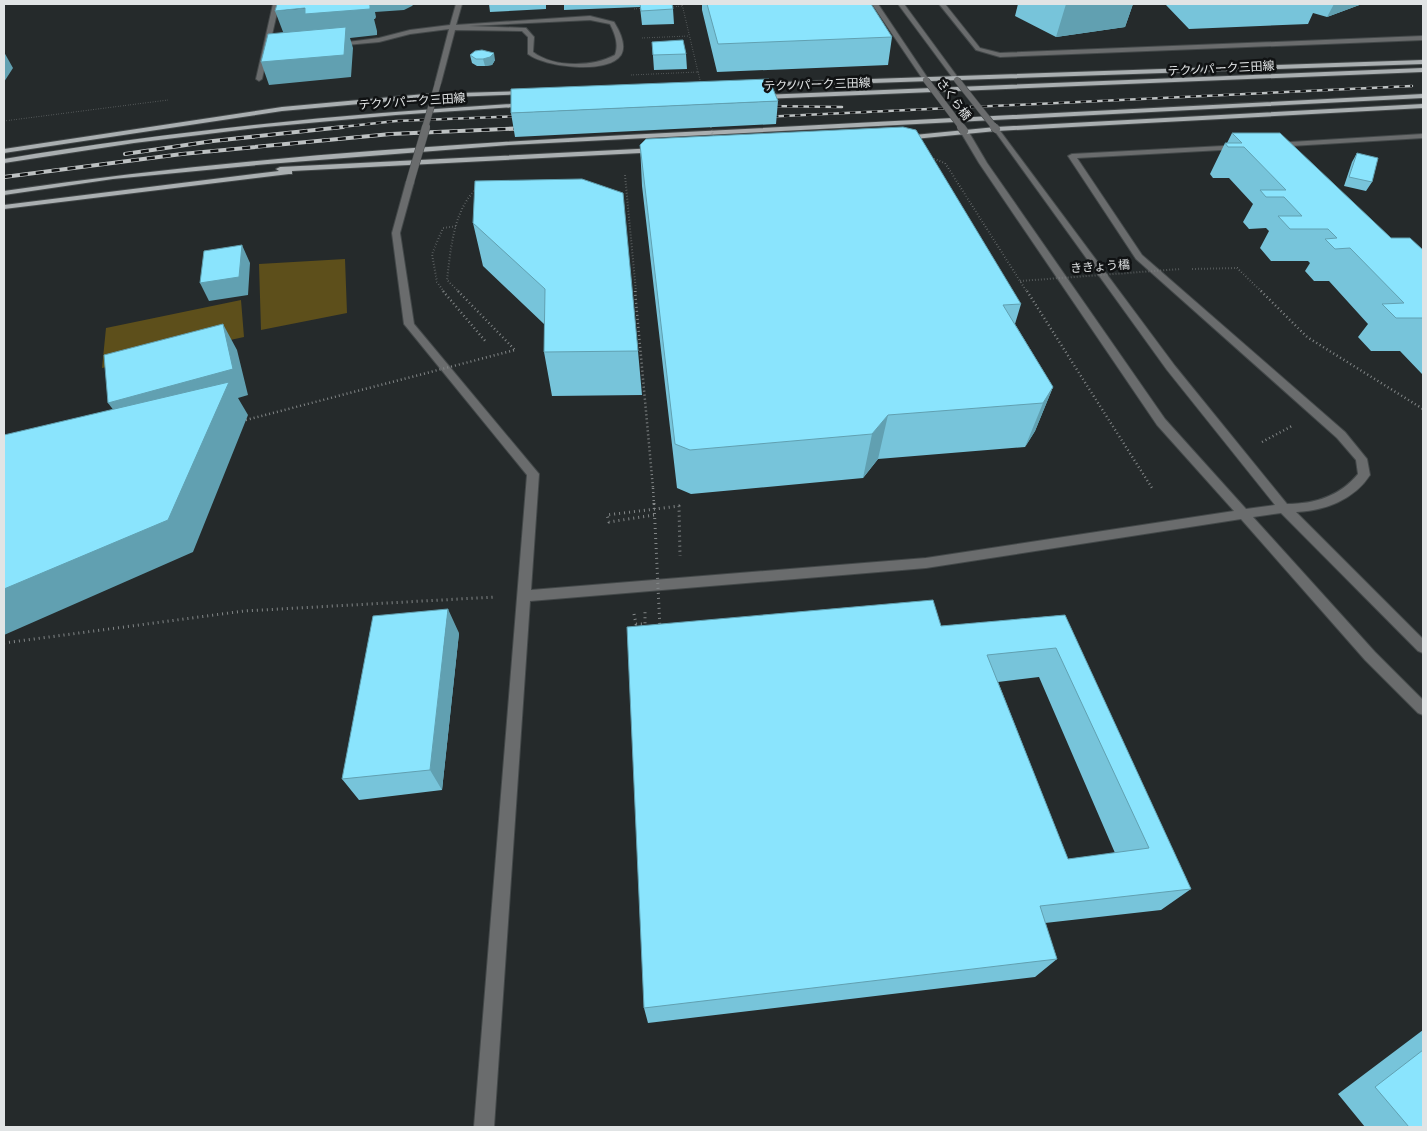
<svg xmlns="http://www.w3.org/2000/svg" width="1427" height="1131" font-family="Montserrat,'Noto Sans JP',sans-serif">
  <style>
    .green { fill: #5d4f1b }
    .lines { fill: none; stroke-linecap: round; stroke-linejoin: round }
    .minor-casing { stroke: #434849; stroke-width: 2 }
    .major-casing { stroke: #434849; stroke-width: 2 }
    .path-far3 { stroke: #838788; stroke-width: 1; stroke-dasharray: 0.5 2; stroke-linecap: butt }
    .path-far2 { stroke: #838788; stroke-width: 2; stroke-dasharray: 0.5 2.5; stroke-linecap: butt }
    .path-far1 { stroke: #838788; stroke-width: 2.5; stroke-dasharray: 1 3; stroke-linecap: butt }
    .path { stroke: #838788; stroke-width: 3; stroke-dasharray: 1 4; stroke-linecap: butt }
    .minor { fill: #6a6c6d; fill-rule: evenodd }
    .major { fill: #aaafb1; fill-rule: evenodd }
    .rail-far1-casing { stroke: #bdc1c2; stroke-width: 2.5 }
    .rail-casing { stroke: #bdc1c2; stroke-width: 4 }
    .rail-far1 { stroke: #101213; stroke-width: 2; stroke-dasharray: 5.5; stroke-linecap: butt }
    .rail { stroke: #101213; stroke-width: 2.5; stroke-dasharray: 8; stroke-linecap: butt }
    .minor-bridge-far1-casing { stroke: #434849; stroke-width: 7; stroke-linecap: butt }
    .minor-bridge-casing { stroke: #434849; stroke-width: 9; stroke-linecap: butt }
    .path-bridge-far3 { stroke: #838788; stroke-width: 1; stroke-dasharray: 0.5 2; stroke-linecap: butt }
    .path-bridge-far2 { stroke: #838788; stroke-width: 2; stroke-dasharray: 0.5 2.5; stroke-linecap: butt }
    .path-bridge-far1 { stroke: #838788; stroke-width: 2.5; stroke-dasharray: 1 3; stroke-linecap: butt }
    .path-bridge { stroke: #838788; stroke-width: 3; stroke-dasharray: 1 4; stroke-linecap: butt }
    .minor-bridge-far1 { stroke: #6a6c6d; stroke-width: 6 }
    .minor-bridge { stroke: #6a6c6d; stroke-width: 8 }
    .wall { fill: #77c4da; fill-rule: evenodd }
    .shaded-wall { fill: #61a0b1 }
    .building { fill: #8ae4fd; stroke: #61a0b1; fill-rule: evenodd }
    .labels { text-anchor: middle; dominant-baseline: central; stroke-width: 5; stroke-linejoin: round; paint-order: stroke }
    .far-street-label { font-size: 12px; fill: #e1e4e5; stroke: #101213 }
  </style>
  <rect width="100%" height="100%" fill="#252a2b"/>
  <!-- green -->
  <path class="green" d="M345 259 347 313 261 330 259 264Z
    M241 300 244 337 102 368 106 328Z"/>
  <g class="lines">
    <defs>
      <path id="minor" d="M273 4H279L262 79 259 81 256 79Z
        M456 4H462L456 25 590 16 614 22C619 30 627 45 621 55 608 75 544 67 528 54V37L522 31 455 30 441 83 438 85 435 83 449 29 410 34 379 42 335 46 332 44 379 38 410 30 450 25ZM590 20 610 24C615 34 619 44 615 55 593 67 554 68 533 52L534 37 526 28 469 26Z
        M872 4H878L929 80 928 81H924Z
        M898 4H904L959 79V81H955Z
        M939 4H945L980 48 1000 53 1423 36V40L1000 57 976 50Z
        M996 127 998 128 1175 366 1287 504C1315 504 1340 496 1358 474L1356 460 1337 438 1136 259 1068 156 1072 154 1242 145V149H1239L1077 158 1142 255 1345 432 1367 459 1370 475C1354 500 1324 511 1296 512L1423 639V653L1418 651 1281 513 1253 517 1375 652 1423 700V715L1418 713 1365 660 1241 519 926 568 530 601 494 1127H474L527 475 404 324 392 233 406 182 410 180 414 182 400 233 414 324 539 474 531 590 926 558 1234 511 1157 425 979 163 960 131 964 129H967L987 163 1165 419 1246 509 1275 505 1167 370 994 130V128Z
        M1423 134V138L1274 147 1270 145 1274 143Z"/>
      <path id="major" d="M1423 60V64L754 87 751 85 754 83Z
        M1423 68 1422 72 760 99 757 97 760 95Z
        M526 91 529 93 528 94 425 98 282 111 4 153V149L282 107 425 94Z
        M1423 94V98L509 145 268 164 113 179 4 195V191C249 155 497 141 745 129 971 117 1197 106 1423 94Z
        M528 103 530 104V106L396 115 265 127 134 143 4 163V159C178 130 352 113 528 103Z
        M1423 104V108L996 131 904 140 900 138 904 136 996 127Z
        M657 148H660V152L292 171V174H289L4 209V205L279 171 276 169 280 167Z"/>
    </defs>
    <!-- minor casing -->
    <use href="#minor" class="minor-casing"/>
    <!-- major casing -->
    <use href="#major" class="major-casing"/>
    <!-- path-far3 -->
    <path class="path-far3" d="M671 7 682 6
      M634 9 644 8
      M642 38 689 36
      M631 75 698 72 682 4
      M4 121 168 100"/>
    <!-- path-far2 -->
    <path class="path-far2" d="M934 159 945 163 1027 292
      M625 175 636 292
      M1192 269 1237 268 1262 292
      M444 292 437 282 432 254 443 228 457 226
      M459 292 447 280C451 248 453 210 478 187"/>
    <!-- path-far1 -->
    <path class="path-far1" d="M443 291 486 342
      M458 291 515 350
      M635 291 653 488
      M1027 291 1152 488
      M1261 291 1307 337 1423 409
      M1262 442 1292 426"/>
    <!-- path -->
    <path class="path" d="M654 515 609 522 607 515 679 506 680 556
      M634 614 636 624H645V612
      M4 643 244 611 495 597"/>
    <!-- minor -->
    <use href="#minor" class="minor"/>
    <!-- major -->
    <use href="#major" class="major"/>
    <defs>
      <path id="rail-far1" d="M765 106 842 107
        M762 117 1412 86
        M332 128 396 121 525 116"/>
      <path id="rail" d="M125 154 213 141 343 127
        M4 177 182 154 391 134 528 128"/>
    </defs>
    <!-- rail-far1 casing -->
    <use href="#rail-far1" class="rail-far1-casing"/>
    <!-- rail casing -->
    <use href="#rail" class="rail-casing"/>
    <!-- rail-far1 -->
    <use href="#rail-far1" class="rail-far1"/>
    <!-- rail -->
    <use href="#rail" class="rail"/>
    <defs>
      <path id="minor-bridge-far1" d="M926 80 962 128
        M957 80 995 128
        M425 128 438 83"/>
      <path id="minor-bridge" d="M961 127 964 131
        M994 127 996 129
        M410 182 426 127"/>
    </defs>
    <!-- minor-bridge-far1 casing -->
    <use href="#minor-bridge-far1" class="minor-bridge-far1-casing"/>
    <!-- minor-bridge casing -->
    <use href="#minor-bridge" class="minor-bridge-casing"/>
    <!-- path-bridge-far3 -->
    <path class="path-bridge-far3" d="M698 72 701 84
      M710 124 711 128"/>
    <!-- path-bridge-far2 -->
    <path class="path-bridge-far2" d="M711 127 714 140
      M1020 281 1181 269"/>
    <!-- path-bridge-far1 -->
    <path class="path-bridge-far1" d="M242 421 515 350
      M653 488 654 505"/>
    <!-- path-bridge -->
    <path class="path-bridge" d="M654 503 660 629"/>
    <!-- minor-bridge-far1 -->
    <use href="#minor-bridge-far1" class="minor-bridge-far1"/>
    <!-- minor-bridge -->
    <use href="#minor-bridge" class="minor-bridge"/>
  </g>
  <!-- wall -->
  <path class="wall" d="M489 4H546V9L490 12Z
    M564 4H672L673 9 674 24 642 25 640 7 564 10Z
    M702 4H871L892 37 888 65 717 72 702 10Z
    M1018 4H1133L1125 27 1056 37 1015 16Z
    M1166 4H1362L1327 17 1313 13 1308 24 1189 29 1166 5Z
    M652 42 686 54 687 69 654 70Z
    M470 55 495 60 492 65 485 66H477L472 63Z
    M778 101 776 124 515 137 511 113Z
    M1232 133 1391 238 1423 250V374H1422L1400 351H1371L1358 337 1368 324 1329 281H1314L1305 271 1310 263 1308 261H1271L1260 248 1269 231 1266 228 1249 229 1243 222 1253 204 1229 178H1213L1210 174 1225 143H1227Z
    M640 145 1021 304 1015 324 1053 387 1035 431 1025 447 878 459 863 478 691 494 677 488 642 186Z
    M1357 153 1372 182 1366 191 1344 186 1352 162Z
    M473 223 638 351 642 395 552 396 544 352V324L483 266Z
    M1065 615 1191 889 1161 910 1045 923 1057 959 1035 977 648 1023 644 1008 941 626ZM1039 677 1115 853 1068 859 998 682Z
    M459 633 442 790 359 800 342 779Z
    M1423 1030V1127H1365L1338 1094Z"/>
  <!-- shaded-wall -->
  <path class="shaded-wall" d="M356 4H414L412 6 404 10 375 12 376 17 375 19H374L377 31V35L350 38 353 48 351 77 269 85 261 62 285 37 275 11Z
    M1066 4H1133L1125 27 1056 37Z
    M1334 4H1362L1327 17Z
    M4 52 13 68 4 82Z
    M494 53 495 60 492 65 485 66 483 59Z
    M242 245 250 263 248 295 209 301 200 283Z
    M223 324 237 350 248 395 238 398 248 415 193 552 4 635V589L128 429 108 403Z
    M1053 387 1035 431 1025 447 1043 403Z
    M888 415 878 459 863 478 872 434Z
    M448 609 459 633 442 790 430 770Z"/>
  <!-- building -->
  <path class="building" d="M277 4H367L370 5V9L305 14V8L275 11Z
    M640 4H672L673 9 641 11Z
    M707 4H871L892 37 718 44Z
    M346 27 344 55 261 62 268 34Z
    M683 40 686 54 653 55 652 42Z
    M482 50 494 53 490 57 483 59H476L470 55 475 51Z
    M769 79 778 101 511 113V89Z
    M903 127 916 130 1021 304 1003 305 1053 387 1043 403 888 415 872 434 690 450 675 444 640 145 646 139Z
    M1232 133H1280L1391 238H1410L1423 250V318H1396L1382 304 1404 303 1350 248 1335 249 1325 239 1337 238 1328 229H1290L1278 216H1302L1284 197H1266L1260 190H1286L1244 147H1228L1225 143H1242Z
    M1357 153 1378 158 1372 182 1349 177Z
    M582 179 623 193 638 351 544 352 545 289 473 223 475 181Z
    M242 245 239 277 200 283 204 251Z
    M223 324 233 369 108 403 104 355Z
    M229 382 168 520 4 589V435Z
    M933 600 941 626 1065 615 1191 889 1040 906 1057 959 644 1008 627 627ZM1056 648 1149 848 1068 859 987 655Z
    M448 609 430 770 342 779 373 616Z
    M1423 1050V1127H1409L1375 1087Z"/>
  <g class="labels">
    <!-- far-street labels -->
    <g class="far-street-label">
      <text transform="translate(1221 68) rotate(-3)">テクノパーク三田線</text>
      <text transform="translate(817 84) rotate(-2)">テクノパーク三田線</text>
      <text transform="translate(954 99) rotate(53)">さくら橋</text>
      <text transform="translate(412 101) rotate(-4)">テクノパーク三田線</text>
      <text transform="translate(1100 266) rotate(-4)">ききょう橋</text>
    </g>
  </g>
  <!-- border -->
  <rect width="1427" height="1131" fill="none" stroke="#e1e4e5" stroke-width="10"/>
</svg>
